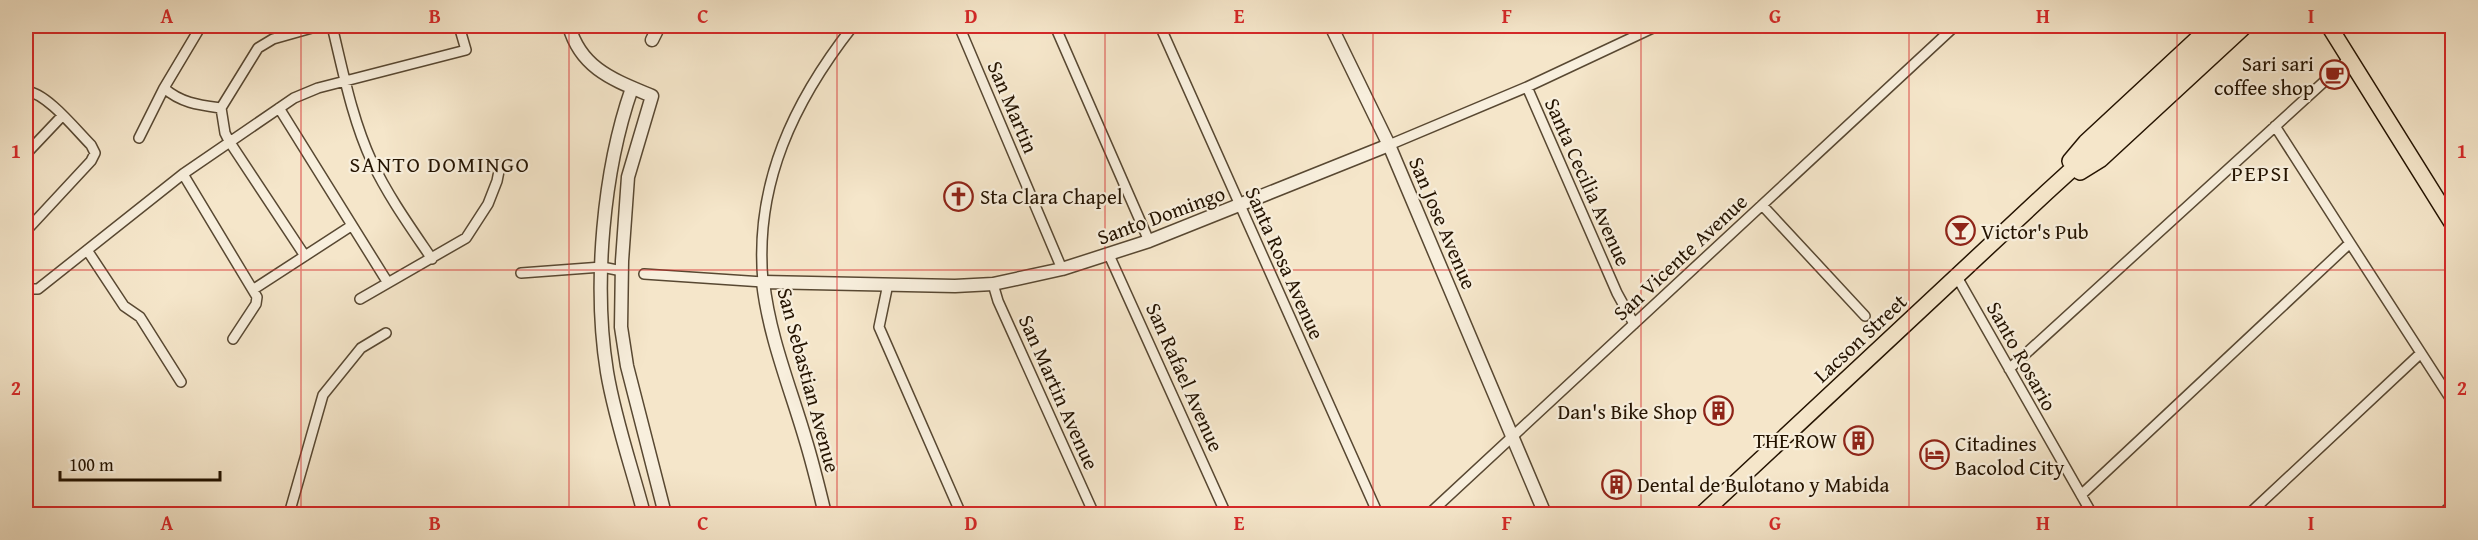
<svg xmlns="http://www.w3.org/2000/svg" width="2478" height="540" font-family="'Gentium Book Plus',serif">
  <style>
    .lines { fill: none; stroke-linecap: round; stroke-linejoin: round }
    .minor-casing { stroke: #584832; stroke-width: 12 }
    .tertiary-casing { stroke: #584832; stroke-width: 15 }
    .primary-casing { stroke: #241300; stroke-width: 18 }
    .minor { stroke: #f8efdd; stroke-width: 9 }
    .tertiary { stroke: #f8efdd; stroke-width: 12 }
    .primary { stroke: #f5e6ca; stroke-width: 15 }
    .grid { fill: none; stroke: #d62828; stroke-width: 1.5; stroke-opacity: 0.55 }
    .labels { text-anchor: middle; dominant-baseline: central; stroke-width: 4.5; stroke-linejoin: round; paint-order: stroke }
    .poi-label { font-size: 21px; fill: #241300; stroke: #f8efdd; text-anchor: start }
    .street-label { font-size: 21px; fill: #241300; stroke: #f8efdd }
    .neighbourhood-label { font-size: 22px; letter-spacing: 1.5px; fill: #241300; stroke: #f8efdd }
    .neatline { fill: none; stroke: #d62828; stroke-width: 2 }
    .grid-label { font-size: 20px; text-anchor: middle; font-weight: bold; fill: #d62828 }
  </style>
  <rect width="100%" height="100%" fill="#f5e6ca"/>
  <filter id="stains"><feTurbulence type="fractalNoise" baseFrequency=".00333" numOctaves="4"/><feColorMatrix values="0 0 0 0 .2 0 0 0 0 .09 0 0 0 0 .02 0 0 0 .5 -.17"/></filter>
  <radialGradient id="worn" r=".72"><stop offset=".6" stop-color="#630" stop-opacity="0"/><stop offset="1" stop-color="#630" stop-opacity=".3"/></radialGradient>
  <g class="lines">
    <defs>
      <path id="minor" d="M332 26C343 71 352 119 372 162 388 196 411 228 432 259
        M959 26 1062 269
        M1055 26 1149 241
        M1160 26 1378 514
        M1527 87 1617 293 1634 324
        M164 88C181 103 199 105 221 108
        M26 91C47 93 76 130 91 145L95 153 91 161 26 231
        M279 108 388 283
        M2275 126 2350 243
        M139 138 164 88 201 26
        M1389 145 1527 87 1657 26
        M26 154 62 116
        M183 174 257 297 256 304 233 339
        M1762 205 1865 316
        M87 250 124 306 140 317 181 382
        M1109 255 1226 514
        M305 256 229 141 225 133 221 108 258 48 273 39 319 26
        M521 273 602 267 622 271
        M644 274 763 282C754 184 794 101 853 26
        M1957 277 2092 514
        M888 284 879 327 961 514
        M993 284 998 301 1094 514
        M26 289H38L183 174 294 98 318 88 466 50 459 26
        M254 289 351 226
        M360 299 466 238 488 204 497 181 500 166
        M2009 369 2350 58
        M2081 495 2350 243 2452 401
        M289 514 323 395 361 348 386 333
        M1429 514 1955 26
        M2249 514 2421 353
        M2442 514 2452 505"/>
      <path id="tertiary" d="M569 26C581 69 614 80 652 96L628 177 622 261 621 327 627 366 665 514
        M1331 26 1389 145 1545 514
        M652 40 659 26
        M632 88C603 171 593 285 607 372 615 420 632 468 644 514
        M825 514C819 489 813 464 805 438 790 387 769 336 763 282L955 286 993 284 1062 269 1149 241 1389 145"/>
      <path id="primary" d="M2329 26 2452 223
        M2070 161 2086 142 2211 26
        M2080 172 2101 159 2245 26
        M1702 514 2047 192 2229 26"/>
    </defs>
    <!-- minor casing -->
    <use href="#minor" class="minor-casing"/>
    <!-- tertiary casing -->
    <use href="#tertiary" class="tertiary-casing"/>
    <!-- primary casing -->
    <use href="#primary" class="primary-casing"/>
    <!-- minor -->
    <use href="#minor" class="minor"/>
    <!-- tertiary -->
    <use href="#tertiary" class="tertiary"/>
    <!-- primary -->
    <use href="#primary" class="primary"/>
  </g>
  <!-- grid -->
  <path class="grid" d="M301 26V514M569 26V514M837 26V514M1105 26V514M1373 26V514M1641 26V514M1909 26V514M2177 26V514M26 270H2452"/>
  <!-- icons -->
  <defs>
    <symbol id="cafe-ring" viewBox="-11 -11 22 22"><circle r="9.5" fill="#f8efdd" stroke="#8f2418" stroke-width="1.5"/><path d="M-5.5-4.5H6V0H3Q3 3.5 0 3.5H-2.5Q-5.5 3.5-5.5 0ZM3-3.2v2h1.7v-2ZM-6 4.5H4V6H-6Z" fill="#8f2418"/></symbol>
    <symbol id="church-ring" viewBox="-11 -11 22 22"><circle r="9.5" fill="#f8efdd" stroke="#8f2418" stroke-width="1.5"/><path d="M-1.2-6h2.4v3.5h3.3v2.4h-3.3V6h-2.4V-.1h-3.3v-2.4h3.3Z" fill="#8f2418"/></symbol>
    <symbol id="bar-ring" viewBox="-11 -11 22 22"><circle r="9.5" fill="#f8efdd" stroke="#8f2418" stroke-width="1.5"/><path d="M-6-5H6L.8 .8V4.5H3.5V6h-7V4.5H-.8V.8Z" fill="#8f2418"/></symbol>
    <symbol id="building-ring" viewBox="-11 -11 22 22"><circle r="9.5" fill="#f8efdd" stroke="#8f2418" stroke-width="1.5"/><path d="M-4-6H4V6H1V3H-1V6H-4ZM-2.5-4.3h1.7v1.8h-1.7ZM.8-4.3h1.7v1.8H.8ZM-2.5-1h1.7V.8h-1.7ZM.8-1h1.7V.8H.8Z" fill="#8f2418"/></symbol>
    <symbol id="hotel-ring" viewBox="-11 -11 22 22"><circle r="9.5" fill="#f8efdd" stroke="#8f2418" stroke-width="1.5"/><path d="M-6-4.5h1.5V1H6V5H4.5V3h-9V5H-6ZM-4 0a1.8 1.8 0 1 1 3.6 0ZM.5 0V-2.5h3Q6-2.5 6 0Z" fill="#8f2418"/></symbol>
  </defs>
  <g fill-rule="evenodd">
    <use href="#cafe-ring" x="2318" y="58" width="33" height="33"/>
    <use href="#church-ring" x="942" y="180" width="33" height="33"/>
    <use href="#bar-ring" x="1944" y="214" width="33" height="33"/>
    <use href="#building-ring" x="1702" y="394" width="33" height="33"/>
    <use href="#building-ring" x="1842" y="424" width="33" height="33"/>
    <use href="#hotel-ring" x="1918" y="438" width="33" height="33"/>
    <use href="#building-ring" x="1600" y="468" width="33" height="33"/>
  </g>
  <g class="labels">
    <!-- poi labels -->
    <g class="poi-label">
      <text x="2314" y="63" text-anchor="end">Sari sari<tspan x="2314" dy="24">coffee shop</tspan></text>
      <text x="980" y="196">Sta Clara Chapel</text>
      <text x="1981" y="231">Victor's Pub</text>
      <text x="1697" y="411" text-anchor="end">Dan's Bike Shop</text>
      <text x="1837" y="440" text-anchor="end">THE ROW</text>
      <text x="1955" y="443">Citadines<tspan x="1955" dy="24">Bacolod City</tspan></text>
      <text x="1637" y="484">Dental de Bulotano y Mabida</text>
    </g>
    <!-- street labels -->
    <g class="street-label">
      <text transform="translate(1013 107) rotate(67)">San Martin</text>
      <text transform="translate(1588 182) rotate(66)">Santa Cecilia Avenue</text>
      <text transform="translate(1161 215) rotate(-20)">Santo Domingo</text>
      <text transform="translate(1443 223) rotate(67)">San Jose Avenue</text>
      <text transform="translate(1680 257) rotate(-43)">San Vicente Avenue</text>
      <text transform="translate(1285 263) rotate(66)">Santa Rosa Avenue</text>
      <text transform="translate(1860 338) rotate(-43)">Lacson Street</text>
      <text transform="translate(2022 356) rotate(61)">Santo Rosario</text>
      <text transform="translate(1185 377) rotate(66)">San Rafael Avenue</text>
      <text transform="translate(809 380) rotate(75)">San Sebastian Avenue</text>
      <text transform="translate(1059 392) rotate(66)">San Martin Avenue</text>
    </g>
    <!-- neighbourhood labels -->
    <g class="neighbourhood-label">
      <text x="440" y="164">SANTO DOMINGO</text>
      <text x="2261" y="173">PEPSI</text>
    </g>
  </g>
  <!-- margin -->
  <rect width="2478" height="540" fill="none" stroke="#f5e6ca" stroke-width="66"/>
  <!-- scale -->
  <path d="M60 471v9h160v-9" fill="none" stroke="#241300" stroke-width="3"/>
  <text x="69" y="471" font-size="18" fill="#241300" stroke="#f8efdd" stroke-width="4.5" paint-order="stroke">100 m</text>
  <rect x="33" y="33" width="2412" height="474" class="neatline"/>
  <g class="grid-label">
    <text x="167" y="23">A</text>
    <text x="435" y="23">B</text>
    <text x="703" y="23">C</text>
    <text x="971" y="23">D</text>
    <text x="1239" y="23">E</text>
    <text x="1507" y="23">F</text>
    <text x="1775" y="23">G</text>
    <text x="2043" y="23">H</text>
    <text x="2311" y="23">I</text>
    <text x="16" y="158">1</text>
    <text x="2462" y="158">1</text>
    <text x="16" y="395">2</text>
    <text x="2462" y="395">2</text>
    <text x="167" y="530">A</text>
    <text x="435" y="530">B</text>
    <text x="703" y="530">C</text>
    <text x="971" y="530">D</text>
    <text x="1239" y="530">E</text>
    <text x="1507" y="530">F</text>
    <text x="1775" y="530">G</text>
    <text x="2043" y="530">H</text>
    <text x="2311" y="530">I</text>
  </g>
  <rect width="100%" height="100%" filter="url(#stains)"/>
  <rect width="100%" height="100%" fill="url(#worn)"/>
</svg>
